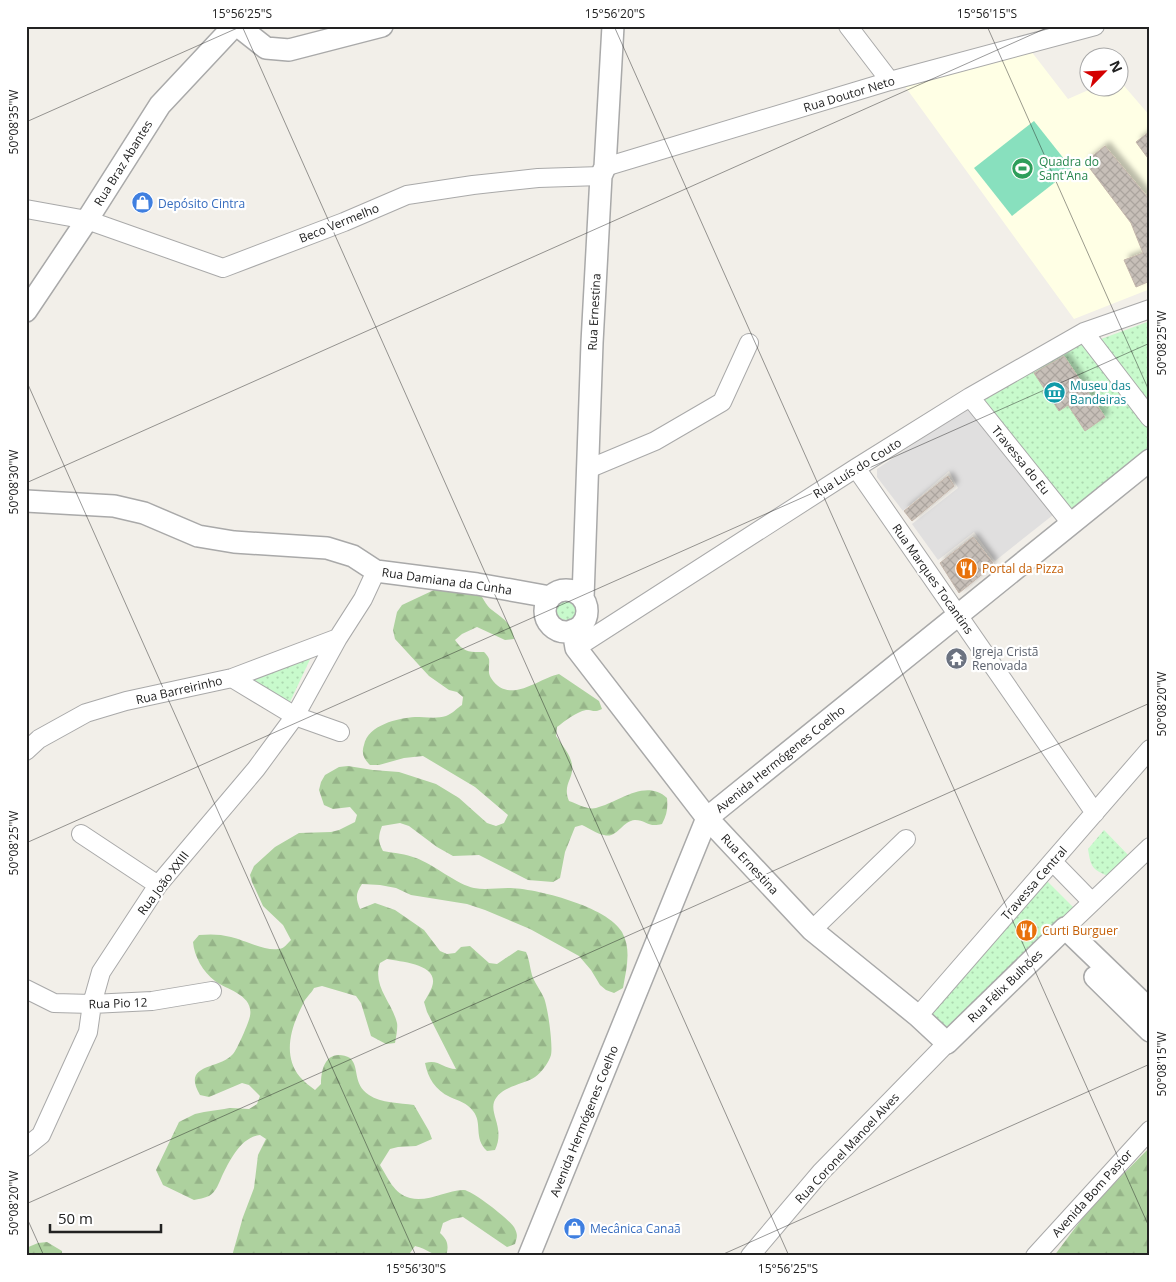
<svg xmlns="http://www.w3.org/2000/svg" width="1176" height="1282" font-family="'Open Sans',sans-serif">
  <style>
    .residential { fill: #e0dfdf }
    .education { fill: #ffffe5 }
    .forest { fill: url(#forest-firs) }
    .park { fill: url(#park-dots) }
    .pitch { fill: #88e0be }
    .building { fill: url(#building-cross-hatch); stroke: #c4b6ab; filter: url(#shadow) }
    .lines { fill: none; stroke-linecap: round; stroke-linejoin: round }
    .minor-casing { stroke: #a9a9a9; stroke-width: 20 }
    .tertiary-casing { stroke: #a9a9a9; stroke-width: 24 }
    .minor { stroke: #fff; stroke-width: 18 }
    .tertiary { stroke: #fff; stroke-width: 21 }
    .ticks { fill: none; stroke: #222; stroke-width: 1; stroke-opacity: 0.45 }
    .labels { text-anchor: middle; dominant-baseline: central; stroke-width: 4.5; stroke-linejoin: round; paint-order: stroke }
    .street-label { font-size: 12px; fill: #222; stroke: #fff }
    .leisure-label { font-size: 12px; fill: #27864d; stroke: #fff; text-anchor: start }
    .shop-label { font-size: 12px; fill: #366cbe; stroke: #fff; text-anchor: start }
    .culture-label { font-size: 12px; fill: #0d838f; stroke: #fff; text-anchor: start }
    .food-label { font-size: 12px; fill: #c56008; stroke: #fff; text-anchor: start }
    .worship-label { font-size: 12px; fill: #5b616d; stroke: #fff; text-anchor: start }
    .neatline { fill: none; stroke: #222; stroke-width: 2 }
    .ticks-label { font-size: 12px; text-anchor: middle; fill: #222 }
  </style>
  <defs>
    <pattern id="forest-firs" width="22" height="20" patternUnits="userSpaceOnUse" patternTransform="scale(1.25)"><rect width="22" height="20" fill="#add19e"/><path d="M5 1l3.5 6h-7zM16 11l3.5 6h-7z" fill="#95b388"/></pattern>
    <pattern id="park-dots" width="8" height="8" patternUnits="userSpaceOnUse" patternTransform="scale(1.25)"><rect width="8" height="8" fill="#c8facc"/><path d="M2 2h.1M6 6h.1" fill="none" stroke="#acd6af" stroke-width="1.8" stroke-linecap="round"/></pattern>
    <pattern id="building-cross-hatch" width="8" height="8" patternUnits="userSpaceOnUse" patternTransform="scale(1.25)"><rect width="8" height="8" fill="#c7bfb8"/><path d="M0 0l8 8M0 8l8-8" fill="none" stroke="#aba49e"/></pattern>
    <filter id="shadow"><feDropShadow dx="4.5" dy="-4.5" stdDeviation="2.5" flood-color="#0004"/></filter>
  </defs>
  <rect width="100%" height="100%" fill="#f2efe9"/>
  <!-- residential -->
  <path class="residential" d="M967 408 1053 515 995 561 974 532 938 560 912 524 958 488 949 471 903 511 877 477V469Z"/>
  <!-- education -->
  <path class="education" d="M1031 51 1068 99 1093 88H1118L1119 80 1150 116V289L1074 319 904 85Z"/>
  <!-- forest -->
  <path class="forest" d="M460 587 478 590C482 596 486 606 492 610 504 619 512 624 514 639L505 640 477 627 462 634 455 640C464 653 470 652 484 652 486 654 488 656 489 659 490 665 487 672 491 678 509 706 539 678 559 674L599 701 602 709C593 713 594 710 586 710 576 712 565 721 557 727L556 736C562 745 571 755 572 765 574 779 562 784 569 801 578 804 587 810 596 808 618 803 645 778 667 798 668 808 667 815 662 824 648 828 646 820 635 820 622 821 617 839 604 835 597 834 589 828 582 825L575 827 565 852 560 878 553 882 528 880 479 855 453 856 437 847 409 826 400 823 382 826C378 836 378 842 383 851 394 853 406 854 416 858 433 864 458 885 474 888 485 890 496 888 508 888 536 888 608 907 622 932 632 950 626 970 623 988L614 993 606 990 600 985 591 970 579 956 530 929 485 910 467 904 411 895 396 888 380 885 362 884C355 894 356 899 360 909L375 903 395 910 424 930 440 951 447 954 455 953 461 947 470 946 489 963 497 964 518 950 526 952C530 961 530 970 533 978 536 985 541 991 544 998 548 1008 553 1045 551 1055 549 1062 542 1072 535 1077 523 1085 500 1086 494 1102 490 1115 505 1129 495 1150L487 1151C473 1138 483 1123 473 1111 467 1103 459 1101 450 1097 435 1090 428 1078 425 1063 439 1059 443 1069 456 1069L427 1012 424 1002C427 997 430 992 432 987 440 964 402 962 387 959L380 963C372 986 392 1002 397 1023 398 1028 396 1037 395 1043L386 1044 371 1036 361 1003 356 996 322 986 314 988C311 994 305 998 303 1004 291 1027 282 1055 300 1077 304 1082 310 1086 315 1090L321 1084C321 1072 324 1055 339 1055 342 1055 347 1056 350 1058 360 1067 352 1084 369 1095 381 1103 400 1103 414 1105L429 1131 432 1139 416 1146 398 1147 390 1149 380 1165C388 1178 394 1194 410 1198 428 1203 449 1189 464 1190 473 1191 512 1221 515 1229 518 1235 517 1238 515 1244L507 1247 463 1217 452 1219 443 1223 440 1233C448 1240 449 1246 446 1256 432 1256 428 1249 415 1246L410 1253 411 1256H232L243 1217 254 1188 258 1155 266 1139 260 1135C241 1137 230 1160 222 1176 219 1183 216 1192 209 1196 205 1198 198 1199 194 1200L163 1185 156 1170 179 1122 195 1114 204 1112 231 1108 249 1109 257 1104 260 1096 249 1085 242 1083 209 1097 200 1095C181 1063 219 1070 233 1054 237 1050 249 1022 250 1016 254 995 227 990 215 981 203 972 194 956 193 942L199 935C210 934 220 934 231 937 244 940 265 951 278 949 284 949 287 944 291 940L283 925 263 906 252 882 250 875 254 866 275 847 299 833 331 832 339 830 355 822 357 815 350 807 333 809 324 805 319 790 321 782 325 775 339 767 348 766 373 770 399 772 436 784 459 798 487 823 496 826 504 823 508 815 475 787 423 756 404 758 379 765H370C364 759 361 754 364 745 368 725 398 718 415 717 425 717 437 719 446 716 452 714 457 708 462 705L463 697 457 692 449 690 429 676 395 639 393 630 397 612 402 605 434 590Z
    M1150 1147V1256H1054L1090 1208Z
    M47 1242 62 1251V1256H26V1248L38 1243Z"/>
  <!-- park -->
  <path class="park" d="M1150 321V408L1101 339Z
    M1083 339 1150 427V449L1072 513 980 399Z
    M556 609a11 11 0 1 1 22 0a11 11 0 1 1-22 0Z
    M313 653 290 702 247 677Z
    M1104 830 1131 858 1110 877C1092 869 1091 868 1088 849Z
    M1047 881 1074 908 946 1034 927 1016Z"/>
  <!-- pitch -->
  <path class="pitch" d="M1034 121 1072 169 1012 216 974 168Z"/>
  <!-- building -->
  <path class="building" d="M1150 131V161L1136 142Z
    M1105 146 1150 200V281L1136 287 1124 260 1143 253 1131 223 1085 162Z
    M1064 356 1105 417 1085 431 1068 405 1059 411 1034 373Z
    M948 476 954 486 912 521 904 511Z
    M973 537 993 563 985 572 959 593 940 563Z"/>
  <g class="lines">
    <defs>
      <path id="minor" d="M848 26 890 81
        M605 167 890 81 1095 26
        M26 209 87 220 223 268 344 222 407 195 473 185 538 178 601 176
        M1084 332 1150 418
        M970 397 1071 523
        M856 468 1095 813
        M588 469 655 441 722 402 749 343
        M576 648 856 468 970 397 1084 332 1150 309
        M232 678 295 716 340 732
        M26 751 39 739 86 713 126 701 232 678 338 638
        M81 834 158 885
        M1053 862 1092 902
        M1065 928 1150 847
        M812 930 906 839
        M26 989 54 1003 92 1004 152 1001 212 991
        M918 1016 1150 749
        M26 1147 41 1135 88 1032 92 1004 101 972 158 885 256 769 295 716 338 638 363 599 376 571
        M750 1256 821 1172 947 1043
        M1035 1256 1150 1130"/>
      <path id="tertiary" d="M238 26 266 48 289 50 382 26
        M26 311 87 220 160 105 234 26
        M26 501 114 506 144 513 198 536 234 542 327 548 353 556 376 571 477 584 550 597
        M545 611a21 21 0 1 1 42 0a21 21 0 1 1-42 0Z
        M583 598 592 343 601 176 605 167 613 26
        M573 630 576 648 707 818 812 930 918 1016 947 1043 1065 928 1150 1010
        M1095 977 1150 1031
        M529 1256 707 818 1150 460"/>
    </defs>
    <!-- minor casing -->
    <use href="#minor" class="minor-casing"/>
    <!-- tertiary casing -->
    <use href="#tertiary" class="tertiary-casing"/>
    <!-- minor -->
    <use href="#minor" class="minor"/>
    <!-- tertiary -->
    <use href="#tertiary" class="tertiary"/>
  </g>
  <!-- ticks -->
  <path class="ticks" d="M242 26 789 1256M614 26 1150 1229M987 26 1150 393M26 122 242 26M26 380 416 1256M26 483 1051 26M26 843 1150 343M26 1204 1150 703M26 1216 44 1256M719 1256 1150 1064"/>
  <!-- icons -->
  <defs>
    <symbol id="stadium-disc" viewBox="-11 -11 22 22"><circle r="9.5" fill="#2e9e5b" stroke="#fff"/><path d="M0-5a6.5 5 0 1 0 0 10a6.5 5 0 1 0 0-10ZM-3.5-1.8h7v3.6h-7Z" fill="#fff"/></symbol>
    <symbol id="shop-disc" viewBox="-11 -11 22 22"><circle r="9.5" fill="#3f7fe0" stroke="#fff"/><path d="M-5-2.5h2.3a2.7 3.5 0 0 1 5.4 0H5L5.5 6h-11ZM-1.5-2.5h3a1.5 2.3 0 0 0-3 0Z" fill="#fff"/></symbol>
    <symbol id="museum-disc" viewBox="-11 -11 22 22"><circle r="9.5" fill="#0f9aa8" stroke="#fff"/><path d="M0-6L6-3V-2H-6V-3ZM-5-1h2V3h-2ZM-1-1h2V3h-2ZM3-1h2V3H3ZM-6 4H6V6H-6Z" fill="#fff"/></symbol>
    <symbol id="restaurant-disc" viewBox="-11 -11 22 22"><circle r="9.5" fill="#e8710a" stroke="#fff"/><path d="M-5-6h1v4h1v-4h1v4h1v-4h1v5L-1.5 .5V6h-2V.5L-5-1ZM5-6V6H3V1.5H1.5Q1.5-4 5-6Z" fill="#fff"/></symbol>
    <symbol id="temple-disc" viewBox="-11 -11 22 22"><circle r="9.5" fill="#6b7280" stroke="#fff"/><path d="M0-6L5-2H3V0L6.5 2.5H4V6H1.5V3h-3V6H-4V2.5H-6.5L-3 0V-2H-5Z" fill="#fff"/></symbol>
  </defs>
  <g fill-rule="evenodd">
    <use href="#stadium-disc" x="1010" y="156" width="25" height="25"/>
    <use href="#shop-disc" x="130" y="190" width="25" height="25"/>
    <use href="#museum-disc" x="1042" y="380" width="25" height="25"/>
    <use href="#restaurant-disc" x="954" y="556" width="25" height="25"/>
    <use href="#temple-disc" x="944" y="646" width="25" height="25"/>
    <use href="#restaurant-disc" x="1014" y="918" width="25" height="25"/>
    <use href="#shop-disc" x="562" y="1216" width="25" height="25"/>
  </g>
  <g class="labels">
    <!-- street labels -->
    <g class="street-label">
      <text transform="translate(849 94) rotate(-17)">Rua Doutor Neto</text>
      <text transform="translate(123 163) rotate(-58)">Rua Braz Abantes</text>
      <text transform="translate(339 223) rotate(-22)">Beco Vermelho</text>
      <text transform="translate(594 312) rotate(-87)">Rua Ernestina</text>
      <text transform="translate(1021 460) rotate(51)">Travessa do Eu</text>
      <text transform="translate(857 468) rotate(-32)">Rua Luís do Couto</text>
      <text transform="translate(933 579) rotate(55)">Rua Marques Tocantins</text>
      <text transform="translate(447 581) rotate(8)">Rua Damiana da Cunha</text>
      <text transform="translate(179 690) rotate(-13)">Rua Barreirinho</text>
      <text transform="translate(780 759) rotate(-39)">Avenida Hermógenes Coelho</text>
      <text transform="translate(750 864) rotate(47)">Rua Ernestina</text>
      <text transform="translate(163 883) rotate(-53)">Rua João XXIII</text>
      <text transform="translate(1034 883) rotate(-49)">Travessa Central</text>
      <text transform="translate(1005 986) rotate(-44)">Rua Félix Bulhões</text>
      <text transform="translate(118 1003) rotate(-2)">Rua Pio 12</text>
      <text transform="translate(584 1121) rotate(-68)">Avenida Hermógenes Coelho</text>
      <text transform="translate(847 1148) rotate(-47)">Rua Coronel Manoel Alves</text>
      <text transform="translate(1092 1193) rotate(-48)">Avenida Bom Pastor</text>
    </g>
    <!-- leisure labels -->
    <g class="leisure-label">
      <text x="1039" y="161">Quadra do<tspan x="1039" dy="14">Sant'Ana</tspan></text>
    </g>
    <!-- shop labels -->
    <g class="shop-label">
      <text x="158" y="203">Depósito Cintra</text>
      <text x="590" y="1228">Mecânica Canaã</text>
    </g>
    <!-- culture labels -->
    <g class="culture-label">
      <text x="1070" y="385">Museu das<tspan x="1070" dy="14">Bandeiras</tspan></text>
    </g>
    <!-- food labels -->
    <g class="food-label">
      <text x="982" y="568">Portal da Pizza</text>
      <text x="1042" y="930">Curti Burguer</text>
    </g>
    <!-- worship labels -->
    <g class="worship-label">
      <text x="972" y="651">Igreja Cristã<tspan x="972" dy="14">Renovada</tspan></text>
    </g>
  </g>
  <!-- border -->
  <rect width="1176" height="1282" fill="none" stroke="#ffffff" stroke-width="55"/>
  <!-- north arrow -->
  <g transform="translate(1104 72) rotate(66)"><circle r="24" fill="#ffffff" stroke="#a7a7a7"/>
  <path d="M0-4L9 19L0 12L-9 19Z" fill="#d40000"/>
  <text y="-8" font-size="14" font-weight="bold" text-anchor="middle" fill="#222222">N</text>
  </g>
  <!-- scale -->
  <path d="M50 1224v8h111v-8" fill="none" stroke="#222222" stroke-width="2.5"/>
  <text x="58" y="1224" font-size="15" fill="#222222" stroke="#ffffff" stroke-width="4" paint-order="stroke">50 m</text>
  <rect x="28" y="28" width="1120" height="1226" class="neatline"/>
  <g class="ticks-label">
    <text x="242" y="18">15°56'25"S</text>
    <text x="615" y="18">15°56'20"S</text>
    <text x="987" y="18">15°56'15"S</text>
    <text transform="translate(14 122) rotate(-90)" y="4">50°08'35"W</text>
    <text transform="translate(1162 343) rotate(-90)" y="4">50°08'25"W</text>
    <text transform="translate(14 482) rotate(-90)" y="4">50°08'30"W</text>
    <text transform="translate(1162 704) rotate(-90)" y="4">50°08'20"W</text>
    <text transform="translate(14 843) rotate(-90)" y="4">50°08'25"W</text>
    <text transform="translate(1162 1064) rotate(-90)" y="4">50°08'15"W</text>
    <text transform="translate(14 1203) rotate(-90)" y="4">50°08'20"W</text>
    <text x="416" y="1273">15°56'30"S</text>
    <text x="788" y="1273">15°56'25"S</text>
  </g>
</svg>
